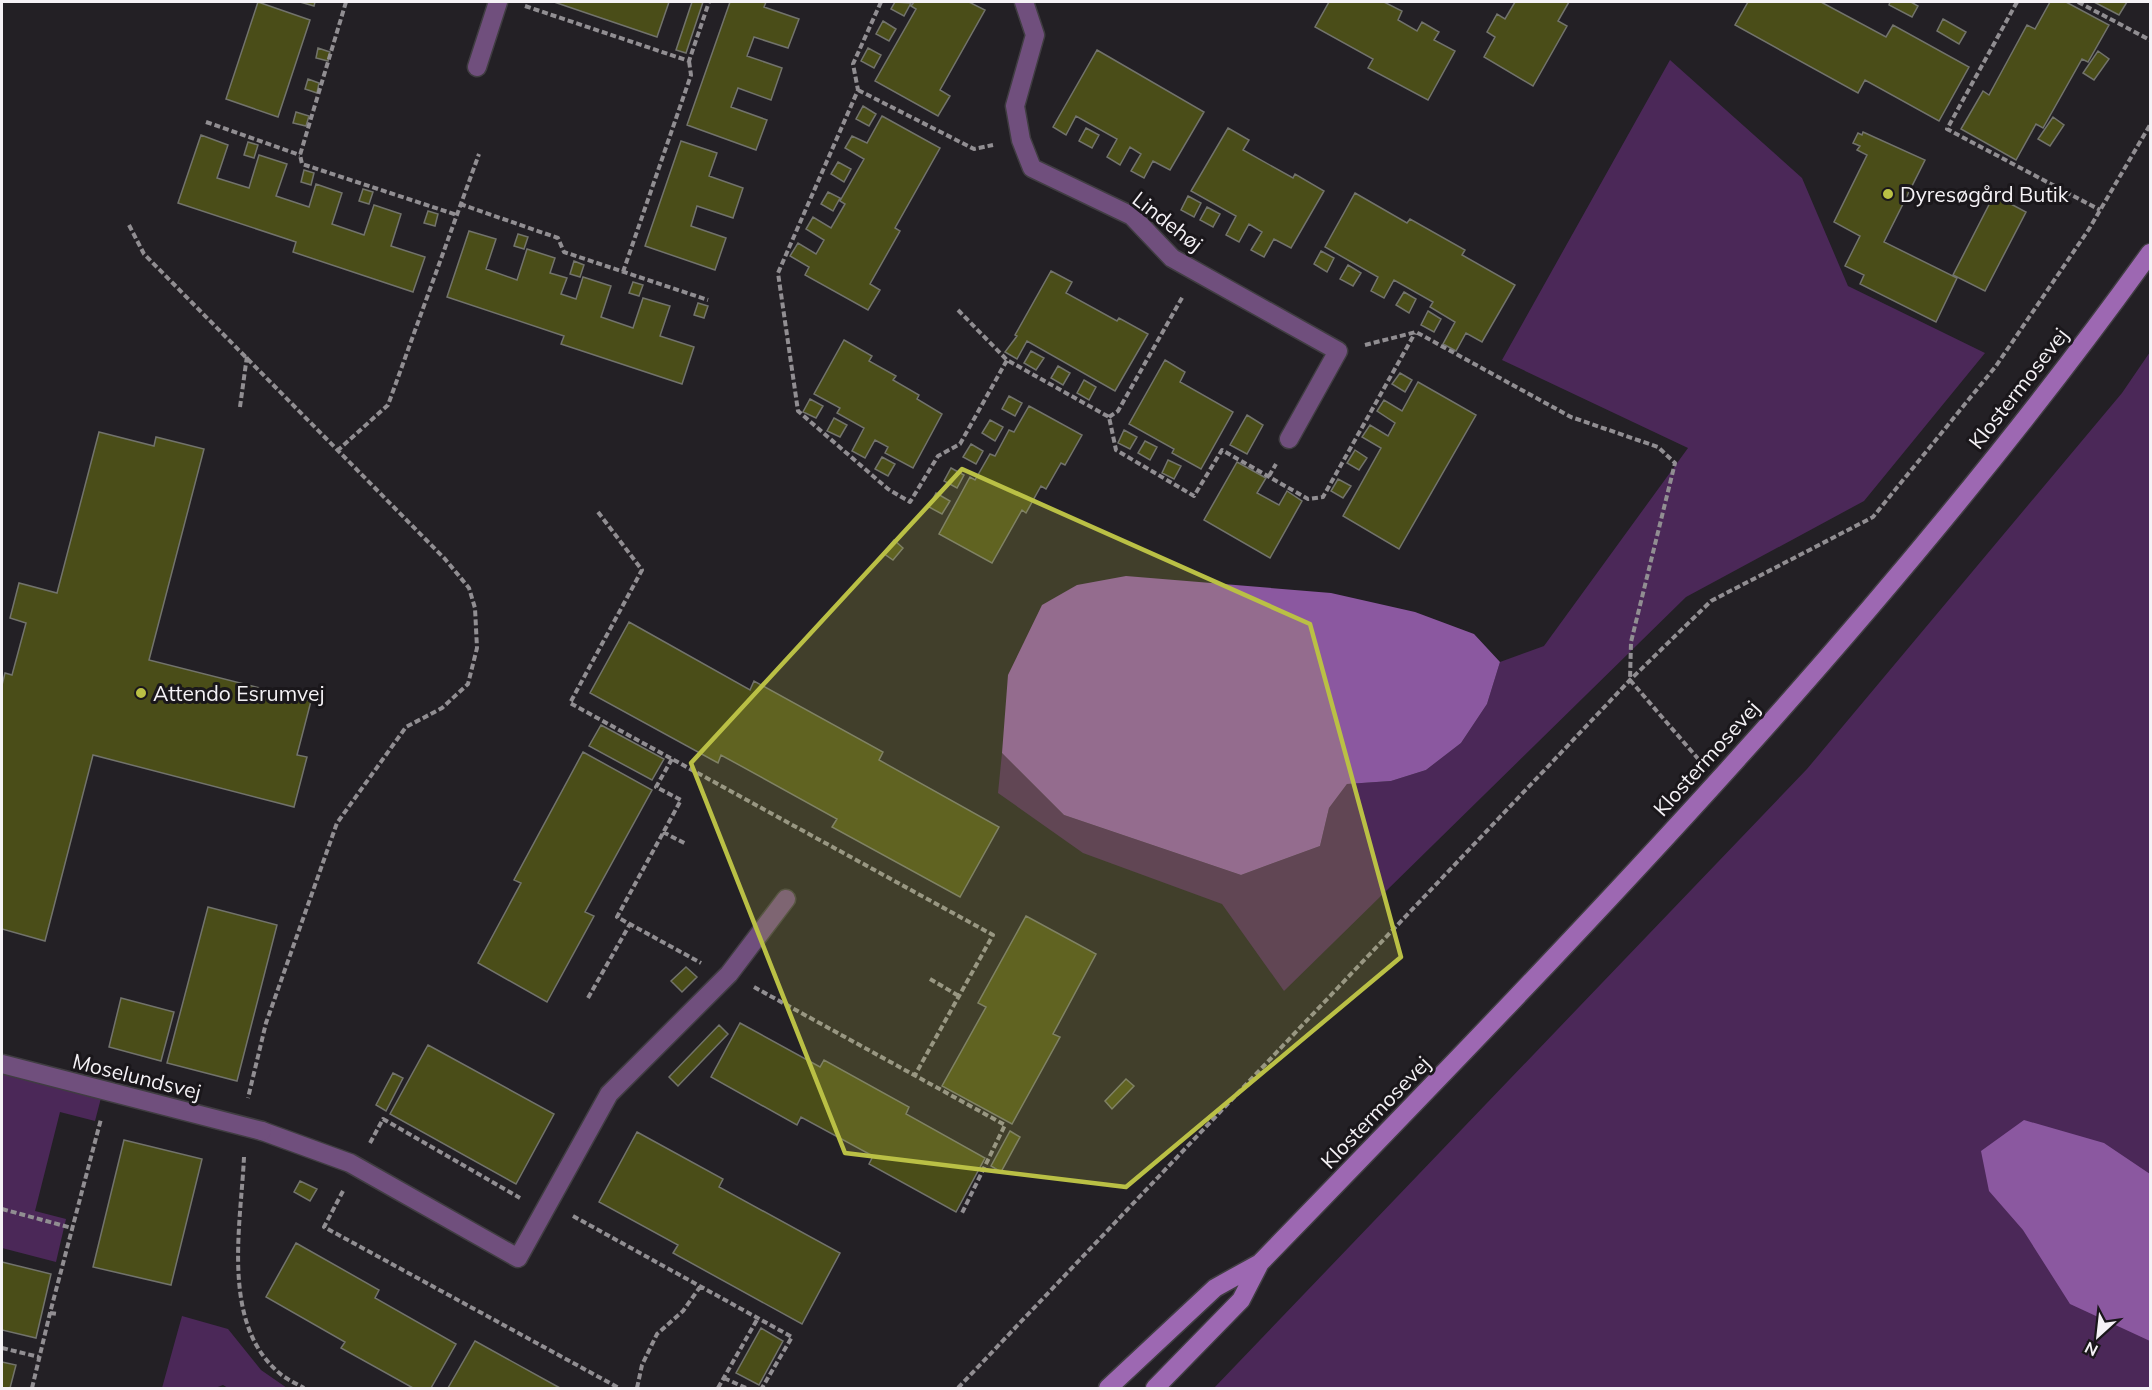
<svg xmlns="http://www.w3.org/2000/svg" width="2152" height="1390" font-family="Mulish,sans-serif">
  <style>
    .green { fill: #4b2858 }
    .water { fill: #8b58a0 }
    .building { fill: #4a4d18; stroke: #72736c; stroke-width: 1.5 }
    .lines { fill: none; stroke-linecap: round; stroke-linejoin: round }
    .lane-casing { stroke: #403d42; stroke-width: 21 }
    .street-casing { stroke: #403d42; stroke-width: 21 }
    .secondary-casing { stroke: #403d42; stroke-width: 21 }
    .path { stroke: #918e92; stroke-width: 4; stroke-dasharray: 6 3; stroke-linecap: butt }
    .lane { stroke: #704f7d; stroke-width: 18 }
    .street { stroke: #704f7d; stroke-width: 18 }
    .secondary { stroke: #9d68b2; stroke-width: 18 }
    .marked { fill: #bac045; fill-opacity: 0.2; stroke: #bac045; stroke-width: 4.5; stroke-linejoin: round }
    .poi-dot { fill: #bac045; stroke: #1a171b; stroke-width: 2 }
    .labels { text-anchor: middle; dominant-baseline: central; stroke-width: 6; stroke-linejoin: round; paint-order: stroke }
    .poi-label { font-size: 21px; fill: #f5f2f6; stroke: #1a171b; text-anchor: start }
    .street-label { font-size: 21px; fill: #f5f2f6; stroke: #1a171b }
  </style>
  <rect width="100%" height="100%" fill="#232025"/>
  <!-- green -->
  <path class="green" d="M1670 60 1802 178 1848 286 1985 353 1864 501 1686 597 1284 991 1222 904 1083 853 998 793 1002 753 1064 815 1241 875 1320 846 1329 808 1347 784 1391 781 1426 770 1461 743 1487 704 1500 662 1544 646 1688 448 1502 360Z
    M2150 352V1388H1214L1807 769 2122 393Z
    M2 1074 101 1098 95 1121 60 1112 35 1211 66 1219 56 1262 2 1248Z
    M182 1316 228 1329 261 1370 287 1388H228L223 1385 215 1388H162Z"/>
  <!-- water -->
  <path class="water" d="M1126 576 1331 593 1415 612 1474 634 1500 662 1487 704 1461 743 1426 770 1391 781 1347 784 1329 808 1320 846 1241 875 1064 815 1002 753 1008 675 1042 605 1077 585Z
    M2024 1120 2104 1143 2150 1174V1341L2070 1304 2023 1230 1989 1191 1981 1151Z"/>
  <!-- building -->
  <path class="building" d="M258 2 310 20 278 117 226 99Z
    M300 2H315L314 6Z
    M554 2H669L657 37Z
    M692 2H703L686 53 676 50Z
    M730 2H766L764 7 799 19 788 48 754 37 747 56 782 68 771 100 738 88 731 107 767 120 756 150 687 125Z
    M895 2 911 3 904 16 891 9Z
    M914 2H969L985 10 940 90 950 96 938 116 875 81 916 9 911 6Z
    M1329 2H1384L1402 11 1398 20 1417 31 1422 22 1439 32 1434 40 1455 51 1428 100 1368 68 1373 59 1315 27Z
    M1515 2H1569L1558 21 1567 26 1533 86 1484 57 1495 37 1487 32 1497 14 1505 19Z
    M1748 2H1821L1886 37 1893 25 1969 67 1939 121 1865 80 1858 93 1735 25Z
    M1890 2H1911L1918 6 1912 17 1889 5Z
    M2050 2H2066L2109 25 2088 62 2082 59 2043 128 2036 124 2016 160 1961 129 1983 91 1989 95 2027 25 2035 29Z
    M2094 2H2127L2119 15Z
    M1943 19 1966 32 1959 44 1937 31Z
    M883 21 896 29 889 41 876 34Z
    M318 48 330 52 328 61 316 58Z
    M868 48 881 55 874 68 861 61Z
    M1097 50 1204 112 1170 170 1153 161 1144 178 1131 171 1141 154 1130 147 1120 165 1107 157 1117 139 1076 116 1066 135 1053 127Z
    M2098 51 2109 59 2094 80 2083 73Z
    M308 79 319 83 317 93 305 89Z
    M863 106 876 114 869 126 856 119Z
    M296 112 309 116 306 126 293 123Z
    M882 116 940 148 895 228 900 231 870 284 880 290 868 310 805 275 809 267 790 256 798 243 816 254 824 240 806 229 813 217 831 228 845 204 840 201 864 159 845 148 852 136 867 143Z
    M2053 117 2064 125 2050 146 2038 139Z
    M1086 128 1099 135 1092 148 1079 141Z
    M1228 128 1249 140 1243 150 1293 178 1295 174 1324 191 1291 248 1274 239 1264 257 1251 250 1262 232 1249 224 1239 242 1226 235 1236 216 1191 191Z
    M1863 132 1925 160 1884 242 1957 278 1936 322 1860 284 1864 275 1845 266 1860 236 1834 222 1867 155 1857 150 1860 146 1853 143 1858 133 1862 135Z
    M201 135 228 145 217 178 249 188 259 155 287 164 276 196 309 207 316 184 342 193 332 224 364 235 374 205 401 214 391 246 425 257 413 292 293 252 296 242 178 203Z
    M681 141 717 153 709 176 743 188 733 218 697 206 691 226 726 238 715 270 645 246Z
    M248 142 258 145 254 158 244 155Z
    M838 162 851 169 844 182 831 174Z
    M304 170 314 173 311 185 301 182Z
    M363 189 373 192 369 204 359 201Z
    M828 192 840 198 833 211 821 204Z
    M1355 193 1407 223 1410 219 1465 250 1462 255 1515 285 1482 342 1466 333 1456 351 1443 344 1455 322 1430 307 1433 302 1394 280 1384 298 1371 291 1378 277 1325 247Z
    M1994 195 2026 212 1985 291 1953 275Z
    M1188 196 1201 203 1194 217 1181 210Z
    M1207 207 1220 214 1213 227 1200 220Z
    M428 211 438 214 435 226 424 223Z
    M469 231 496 239 486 269 517 280 527 249 555 258 550 273 567 278 561 294 576 299 583 277 611 286 601 317 633 328 643 298 670 306 660 336 694 347 682 384 561 344 564 336 447 297Z
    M518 234 528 237 524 249 514 246Z
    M1321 251 1334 258 1327 272 1314 264Z
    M574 261 584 265 580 277 570 274Z
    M1348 265 1361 273 1353 286 1340 279Z
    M1051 271 1072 282 1066 293 1117 321 1119 318 1148 334 1115 391 1027 341 1017 359 1005 352 1017 336 1015 335Z
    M633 282 643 285 639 296 629 293Z
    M1404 292 1416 299 1409 313 1396 305Z
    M698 303 708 306 704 318 694 315Z
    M1428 311 1441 319 1434 332 1421 325Z
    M844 340 872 356 869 361 896 376 893 380 919 395 917 399 942 414 913 468 885 453 888 447 875 440 865 458 852 451 864 428 837 413 840 408 814 394Z
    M1031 351 1044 358 1036 370 1024 363Z
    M1165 360 1185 372 1180 382 1233 412 1201 469 1172 453 1174 449 1129 424Z
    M1058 366 1070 373 1063 385 1051 378Z
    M1400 373 1412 380 1405 392 1392 384Z
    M1084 380 1096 387 1089 400 1077 393Z
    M1418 382 1476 415 1399 549 1343 516 1381 448 1362 437 1370 425 1388 436 1395 423 1377 411 1384 400 1402 411Z
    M1009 396 1022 403 1015 416 1002 409Z
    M810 399 823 406 816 418 803 412Z
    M1029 406 1082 435 1065 465 1061 463 1046 489 1041 486 1026 513 1022 510 992 563 939 534 970 477 975 480 990 454 995 456 1009 430 1014 432Z
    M1247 415 1263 425 1247 454 1230 445Z
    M834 418 847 425 840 437 827 431Z
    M990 420 1003 427 995 441 982 433Z
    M1124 430 1137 437 1130 449 1118 443Z
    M99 432 154 446 156 437 204 449 149 660 311 701 297 755 307 757 294 807 93 755 45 941 2 929V685L5 673 12 675 26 623 10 618 19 583 57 593Z
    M1145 441 1157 447 1150 460 1138 453Z
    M971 444 983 451 976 464 963 457Z
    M1355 450 1367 458 1359 470 1347 463Z
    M882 457 895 464 888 476 875 469Z
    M1168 460 1181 466 1174 479 1162 473Z
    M1237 462 1266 478 1257 493 1279 505 1287 491 1302 501 1270 558 1204 520Z
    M951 468 964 475 957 488 944 481Z
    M1338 479 1351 486 1343 498 1331 491Z
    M936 493 950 501 942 514 929 507Z
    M894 540 903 548 893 560 883 553Z
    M629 622 750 690 754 681 883 752 879 760 999 827 960 897 832 827 837 819 721 755 718 763 590 693Z
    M601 725 664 759 652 780 589 746Z
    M583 752 652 790 585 912 594 916 547 1002 478 963 521 883 514 880Z
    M208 907 277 925 237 1081 167 1063Z
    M1026 916 1096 954 1053 1034 1060 1037 1012 1124 942 1086 986 1007 978 1003Z
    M686 967 697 977 682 992 671 981Z
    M121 998 174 1012 161 1061 109 1047Z
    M740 1023 820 1067 824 1060 909 1107 906 1114 985 1158 956 1212 869 1164 873 1156 801 1117 797 1125 711 1077Z
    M719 1025 728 1034 678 1086 669 1077Z
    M428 1045 554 1114 516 1184 390 1114Z
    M393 1073 403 1078 386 1111 376 1105Z
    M1126 1079 1134 1086 1112 1109 1105 1101Z
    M1010 1131 1020 1137 1001 1172 991 1166Z
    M637 1132 723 1179 719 1187 840 1253 802 1324 673 1253 678 1245 599 1202Z
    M124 1140 202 1159 171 1285 93 1267Z
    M300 1181 317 1189 310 1201 294 1192Z
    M296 1243 379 1290 375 1298 456 1344 431 1388H413L341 1348 345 1342 266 1297Z
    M2 1262 51 1274 36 1338 2 1330Z
    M761 1328 783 1341 759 1385 736 1373Z
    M475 1341 560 1388H448Z
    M2 1362 16 1365 10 1388H2Z"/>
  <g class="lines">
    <defs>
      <path id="lane" d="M262 1131 350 1163 518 1258 609 1094 729 974 786 899"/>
      <path id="street" d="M1024 2 1035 35 1015 106 1021 140 1032 168 1132 216 1172 258 1338 351 1289 439
        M477 67 498 2
        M2 1064 262 1131"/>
      <path id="secondary" d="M1108 1388 1215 1288 1260 1263
        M1155 1388 1241 1300 1260 1263C1572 941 1888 618 2150 253"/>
    </defs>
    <!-- lane casing -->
    <use href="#lane" class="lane-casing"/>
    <!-- street casing -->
    <use href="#street" class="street-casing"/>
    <!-- secondary casing -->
    <use href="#secondary" class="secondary-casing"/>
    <!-- path -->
    <path class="path" d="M346 2 300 155 302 164 457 215
      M881 2 853 64 858 90 778 273 798 411 888 489 910 502 938 456 960 444 1007 360
      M2017 2 1947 129 2100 210
      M2078 2 2150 40
      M525 6 689 61 709 2
      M858 90 974 149 993 145
      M206 122 300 155
      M460 204 558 238 564 252 708 300
      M129 225 144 254 445 559 469 588 475 608 477 648 468 684 442 708 406 727 337 823 266 1023 248 1098
      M623 272 691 75 689 61
      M958 310 1007 360 1109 417 1116 450 1194 496 1222 450 1308 499 1323 497 1415 333
      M1365 345 1416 332 1571 417 1658 447 1675 463 1631 642 1630 680 1700 761
      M240 407 247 356
      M1109 417 1118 411 1183 296
      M337 451 388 405 479 154
      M1269 476 1276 464
      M598 512 642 570 570 703 993 935 915 1075
      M672 759 656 787 681 800 617 917 701 963
      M663 832 686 844
      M930 979 959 996
      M754 987 1005 1125 961 1215
      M588 998 630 924
      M370 1143 383 1119 520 1198
      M244 1157C241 1224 221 1321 277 1371 284 1378 295 1383 304 1388
      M343 1191 324 1227 619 1388
      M2 1209 72 1228
      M573 1216 792 1337 762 1388
      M50 1313 57 1314
      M2 1348 39 1357
      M724 1378 746 1388
      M32 1388 50 1313 101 1119
      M637 1388 642 1365 657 1334 683 1311 700 1287
      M718 1388 758 1318
      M958 1388 1630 680 1711 601 1873 517 1996 366 2089 229 2150 125"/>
    <!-- lane -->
    <use href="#lane" class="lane"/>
    <!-- street -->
    <use href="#street" class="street"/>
    <!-- secondary -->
    <use href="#secondary" class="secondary"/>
  </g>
  <!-- marked area -->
  <path class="marked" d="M962 469 1310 624 1401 957 1126 1187 845 1153 691 763Z"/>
  <!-- markers -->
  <g class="poi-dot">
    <circle cx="1888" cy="194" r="6"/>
    <circle cx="141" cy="693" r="6"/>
  </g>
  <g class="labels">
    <!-- poi labels -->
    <g class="poi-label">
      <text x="1900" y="194">Dyresøgård Butik</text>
      <text x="153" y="693">Attendo Esrumvej</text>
    </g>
    <!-- street labels -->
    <g class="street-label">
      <text transform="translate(1168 221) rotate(38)">Lindehøj</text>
      <text transform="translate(2018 388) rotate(-52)">Klostermosevej</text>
      <text transform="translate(1706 758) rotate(-48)">Klostermosevej</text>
      <text transform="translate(137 1076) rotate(14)">Moselundsvej</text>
      <text transform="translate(1375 1112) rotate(-46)">Klostermosevej</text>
    </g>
  </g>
  <!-- border -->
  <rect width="2152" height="1390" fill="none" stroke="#f5f2f6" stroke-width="6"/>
  <!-- north arrow -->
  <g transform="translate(2098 1336) rotate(207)" stroke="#1a171b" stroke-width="4.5" paint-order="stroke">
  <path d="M0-4.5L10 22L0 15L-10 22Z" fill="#f5f2f6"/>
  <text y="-9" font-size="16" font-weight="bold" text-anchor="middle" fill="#f5f2f6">N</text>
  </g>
</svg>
